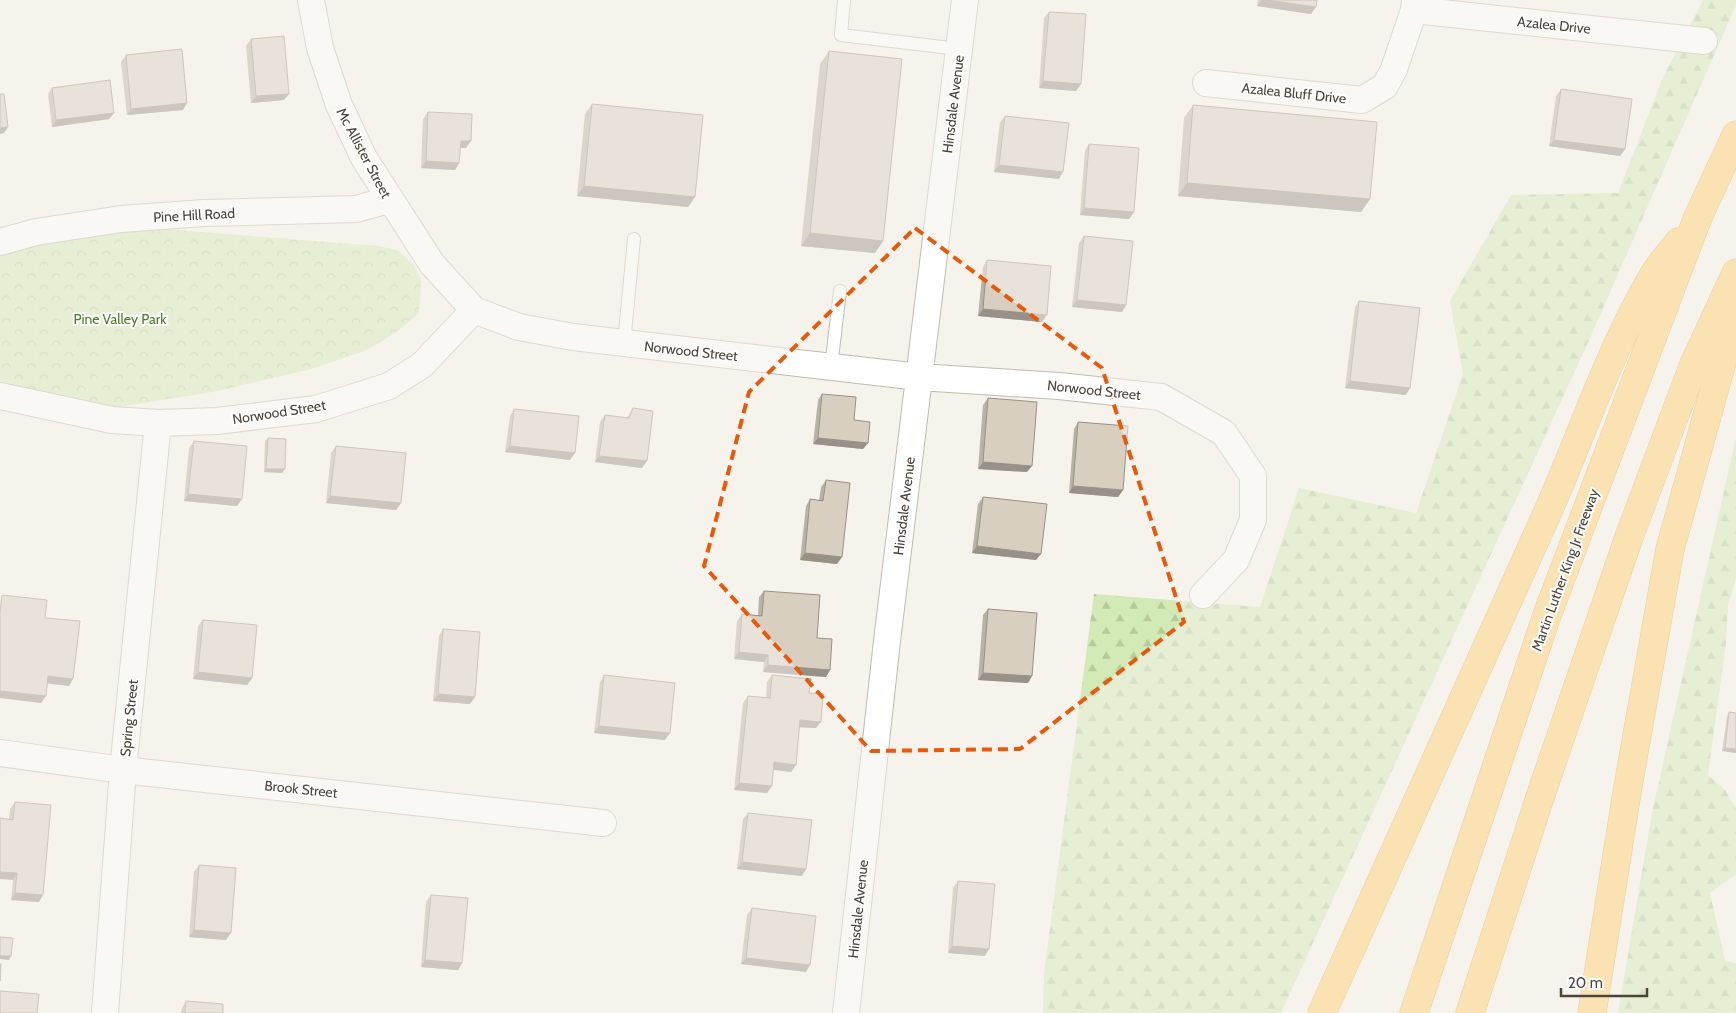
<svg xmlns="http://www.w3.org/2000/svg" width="1736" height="1013" font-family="Cabin,sans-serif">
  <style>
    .forest { fill: url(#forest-firs) }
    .park { fill: url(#park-crowns) }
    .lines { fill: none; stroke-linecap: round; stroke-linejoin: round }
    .service-casing { stroke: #c2bbae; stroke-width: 14 }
    .minor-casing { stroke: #c2bbae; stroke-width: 28 }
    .motorway-casing { stroke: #e0a43c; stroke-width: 29 }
    .service { stroke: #fff; stroke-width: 12 }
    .minor { stroke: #fff; stroke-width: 26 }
    .motorway { stroke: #ffcf6e; stroke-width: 28 }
    .wall { fill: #bab2a6 }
    .shaded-wall { fill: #979187 }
    .building { fill: #d8cfc1; stroke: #979187 }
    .marked { fill: none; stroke: #e8590c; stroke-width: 4; stroke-dasharray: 10 6; stroke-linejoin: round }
    .labels { text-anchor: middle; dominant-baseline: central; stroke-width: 4; stroke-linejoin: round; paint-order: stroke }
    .street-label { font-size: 14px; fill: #4b4439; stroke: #fff }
    .park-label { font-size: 14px; fill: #4a7f2a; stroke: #fff }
  </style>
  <defs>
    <pattern id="forest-firs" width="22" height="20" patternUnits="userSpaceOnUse" patternTransform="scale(1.25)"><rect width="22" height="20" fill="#d2eab5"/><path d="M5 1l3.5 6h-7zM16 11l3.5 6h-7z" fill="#b6ca9c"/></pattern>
    <pattern id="park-crowns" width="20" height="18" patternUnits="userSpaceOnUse" patternTransform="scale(1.25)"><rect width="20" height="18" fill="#d2eab5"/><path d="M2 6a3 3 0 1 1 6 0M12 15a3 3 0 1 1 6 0" fill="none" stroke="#b6ca9c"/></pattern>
  </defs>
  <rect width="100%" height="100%" fill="#f6f3ec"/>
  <!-- forest -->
  <path class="forest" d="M1703 0H1736V5L1590 338 1281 1013H1043L1044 973 1094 594 1260 607 1299 488 1416 513 1463 374 1450 301 1511 195 1618 193 1663 77Z
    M1736 437V578L1728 605 1726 643 1708 775 1725 790 1736 808V874L1710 893 1725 960 1736 964V1013H1618L1652 813Z"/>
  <!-- park -->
  <path class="park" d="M151 228 378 246 397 250 413 264 421 279 419 313 398 331 367 350 311 369 218 391 119 407 46 396 0 386V253L20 247Z"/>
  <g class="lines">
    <defs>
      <path id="service" d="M844 0 841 35 959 49
        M624 343 634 239
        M831 367 840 291"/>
      <path id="minor" d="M311 0 320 48 339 105 364 158 432 264 474 310 519 327 573 337 919 377 1059 386 1161 397 1224 433 1253 476V520L1236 560 1203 595
        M1415 0 1414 10 1704 41
        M1206 83 1362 100 1385 86 1394 69 1414 10
        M0 242 36 232 121 219 204 213 356 209 389 200
        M0 396 112 420 158 423 217 421 316 409 389 386 422 365 474 310
        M0 753 123 770 603 823
        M105 1013 123 770 158 423
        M846 1013 887 641 965 0"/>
      <path id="motorway" d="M1322 1013C1397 848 1471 683 1545 518 1581 438 1608 353 1653 276 1660 264 1670 253 1679 242
        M1414 1013 1547 615 1698 217 1736 135
        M1470 1013 1540 797 1629 537 1694 364 1736 273
        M1592 1013 1627 792 1670 549 1736 312"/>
    </defs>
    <!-- service casing -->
    <use href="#service" class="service-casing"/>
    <!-- minor casing -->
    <use href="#minor" class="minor-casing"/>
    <!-- motorway casing -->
    <use href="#motorway" class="motorway-casing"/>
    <!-- service -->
    <use href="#service" class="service"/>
    <!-- minor -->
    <use href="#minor" class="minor"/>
    <!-- motorway -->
    <use href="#motorway" class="motorway"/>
  </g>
  <!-- wall -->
  <path class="wall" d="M1258 0H1317L1311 14 1257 6Z
    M1049 12 1076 91 1039 88 1044 18Z
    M251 39 284 100 251 103 246 46Z
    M829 51 883 241 875 253 801 246 820 64Z
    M126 55 183 110 127 115 121 62Z
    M52 88 109 119 52 127 48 94Z
    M1561 89 1625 149 1620 156 1549 146 1556 96Z
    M592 104 695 197 688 207 577 196 585 114Z
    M1193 105 1370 199 1361 212 1178 196 1184 118Z
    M428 112 466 148H460L459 163 455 170 421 168 423 119Z
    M1005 116 1059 179 994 172 1000 122Z
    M1089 144 1134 212 1129 219 1080 215 1085 150Z
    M1084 236 1126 305 1122 312 1072 307 1079 243Z
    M987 260 1042 322 978 316 983 267Z
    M1359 301 1406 395 1345 388 1355 307Z
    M822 394 854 420 868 443 863 449 813 444 818 400Z
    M988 398 1027 472 978 469 983 405Z
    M633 408 642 468 595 462 600 422 605 415 627 418Z
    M514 409 570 460 505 452 510 416Z
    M1078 422 1123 490 1118 497 1069 493 1074 429Z
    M268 438 282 473 264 472 265 441Z
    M194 441 237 506 184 501 189 448Z
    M336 446 401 503 396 510 326 503 331 453Z
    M826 480 837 564 800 560 806 506 810 499 819 500 821 487Z
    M983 497 1036 560 972 553 978 504Z
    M764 591 817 638 830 670 826 677 763 672 764 662 734 659 737 621 742 614 758 616 759 597Z
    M988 609 1032 676 1028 683 978 680 983 615Z
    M203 620 252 678 247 685 193 679 198 626Z
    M443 629 470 704 433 701 439 636Z
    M604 675 665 740 594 733 600 682Z
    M772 675 809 693 816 728 799 727 796 765 791 772 773 770 772 786 767 793 734 790 743 703 748 696 766 698 767 682Z
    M1729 712 1736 713V753L1722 751 1727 716Z
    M15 802 39 902 11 900 13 880 9 819 10 809Z
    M748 813 802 876 737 869 743 819Z
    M199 865 226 940 189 937 194 872Z
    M958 881 985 956 948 953 953 888Z
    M431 895 462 963 458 970 421 967 426 902Z
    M752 908 806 972 741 964 747 915Z
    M186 1001 223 1013H181L182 1008Z"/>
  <!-- shaded-wall -->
  <path class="shaded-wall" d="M1261 0H1267L1316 7 1311 14 1257 6Z
    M1043 81 1081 84 1076 91 1039 88Z
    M289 94 284 100 251 103 256 96Z
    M187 103 183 110 127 115 131 109Z
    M114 113 109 119 52 127 56 120Z
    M8 127 4 133 0 134V128Z
    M1554 140 1625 149 1620 156 1549 146Z
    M461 141H471L466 148 456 147Z
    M426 161 459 163 455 170 421 168Z
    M999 165 1063 172 1059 179 994 172Z
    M1187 183 1370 199 1361 212 1178 196Z
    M584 186 695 197 688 207 577 196Z
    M1084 208 1134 212 1129 219 1080 215Z
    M810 233 883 241 875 253 801 246Z
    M1077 300 1126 305 1122 312 1072 307Z
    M983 309 1047 315 1042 322 978 316Z
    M1350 381 1410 388 1406 395 1345 388Z
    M818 438 868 443 863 449 813 444Z
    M510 446 575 453 570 460 505 452Z
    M599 456 647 461 642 468 595 462Z
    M983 462 1032 466 1027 472 978 469Z
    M266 469H285L282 473 264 472Z
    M1073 486 1123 490 1118 497 1069 493Z
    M188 494 242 499 237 506 184 501Z
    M330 496 401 503 396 510 326 503Z
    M977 546 1041 554 1036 560 972 553Z
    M805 553 842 557 837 564 800 560Z
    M739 652 768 655 764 662 734 659Z
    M768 665 830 670 826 677 763 672Z
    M198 672 252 678 247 685 193 679Z
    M983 673 1032 676 1028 683 978 680Z
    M48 676 73 679 69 686 43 683Z
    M0 691 46 696 41 703 0 698Z
    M438 694 475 697 470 704 433 701Z
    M800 720 821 722 816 728 795 727Z
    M599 726 670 733 665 740 594 733Z
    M1725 748 1736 749V753L1722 751Z
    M774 762 796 765 791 772 770 769Z
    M739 783 772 786 767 793 734 790Z
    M742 862 806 869 802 876 737 869Z
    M0 872 17 873 13 880 0 879Z
    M15 893 43 895 39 902 11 900Z
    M194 930 231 933 226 940 189 937Z
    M952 946 989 949 985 956 948 953Z
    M0 956H11L9 960 0 959Z
    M746 958 810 965 806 972 741 964Z
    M425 960 462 963 458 970 421 967Z"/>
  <!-- building -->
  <path class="building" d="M1267 0H1317L1316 7Z
    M1049 12 1086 14 1081 84 1043 81Z
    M284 36 289 94 256 96 251 39Z
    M182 49 187 103 131 109 126 55Z
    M829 51 902 59 883 241 810 233Z
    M110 80 114 113 56 120 52 88Z
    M1561 89 1632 99 1625 149 1554 140Z
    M0 94H4L8 127 0 128Z
    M592 104 703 115 695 197 584 186Z
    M1193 105 1377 122 1370 199 1187 183Z
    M428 112 472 114 471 141H461L459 163 426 161Z
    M1005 116 1069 123 1063 172 999 165Z
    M1089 144 1139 148 1134 212 1084 208Z
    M1084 236 1133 241 1126 305 1077 300Z
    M987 260 1051 266 1047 315 983 309Z
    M1359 301 1420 308 1410 388 1350 381Z
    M822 394 856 397 854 420 870 422 868 443 818 438Z
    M988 398 1037 402 1032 466 983 462Z
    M633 408 653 411 647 461 599 456 605 415 629 418Z
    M514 409 579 416 575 453 510 446Z
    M1078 422 1128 426 1123 490 1073 486Z
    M268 438 286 439 285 469H266Z
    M194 441 247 446 242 499 188 494Z
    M336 446 406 453 401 503 330 496Z
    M826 480 850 483 842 557 805 553 810 499 823 501Z
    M983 497 1047 504 1041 554 977 546Z
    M764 591 820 595 817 638 832 639 830 670 768 665V655L739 652 742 614 762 616Z
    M2 595 47 600 45 618 80 621 73 679 48 676 46 696 0 691V612Z
    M988 609 1037 613 1032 676 983 673Z
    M203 620 257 625 252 678 198 672Z
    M443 629 480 632 475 697 438 694Z
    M604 675 675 683 670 733 599 726Z
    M772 675 811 679 809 693 823 694 821 722 800 720 796 765 774 762 772 786 739 783 748 696 770 698Z
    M1729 712 1736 713V749L1725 748Z
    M15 802 51 805 43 895 15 893 17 873 0 872V818L13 820Z
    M748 813 812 820 806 869 742 862Z
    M199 865 236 868 231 933 194 930Z
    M958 881 995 884 989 949 952 946Z
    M431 895 468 898 462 963 425 960Z
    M752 908 816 916 810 965 746 958Z
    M0 937 13 938 11 956H0Z
    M0 964H1L0 981Z
    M0 991 39 994 37 1013H0Z
    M186 1001 223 1004V1013H185Z"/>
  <!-- marked area -->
  <path d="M0 0H1736V1013H0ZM915 228 1102 368 1184 622 1020 749 871 751 704 566 749 392Z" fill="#f6f3ec" fill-opacity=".55" fill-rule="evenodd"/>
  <path class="marked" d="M915 228 1102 368 1184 622 1020 749 871 751 704 566 749 392Z"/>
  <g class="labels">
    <!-- street labels -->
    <g class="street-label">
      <text transform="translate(1554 25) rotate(6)">Azalea Drive</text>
      <text transform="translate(1294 93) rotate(6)">Azalea Bluff Drive</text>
      <text transform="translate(953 104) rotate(-83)">Hinsdale Avenue</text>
      <text transform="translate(364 153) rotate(62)">Mc Allister Street</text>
      <text transform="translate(194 215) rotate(-3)">Pine Hill Road</text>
      <text transform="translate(691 351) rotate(6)">Norwood Street</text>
      <text transform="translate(1094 390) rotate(6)">Norwood Street</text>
      <text transform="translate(279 412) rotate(-9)">Norwood Street</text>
      <text transform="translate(904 506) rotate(-83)">Hinsdale Avenue</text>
      <text transform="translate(1565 570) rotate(-70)">Martin Luther King Jr Freeway</text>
      <text transform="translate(129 718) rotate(-84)">Spring Street</text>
      <text transform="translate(301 789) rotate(6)">Brook Street</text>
      <text transform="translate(858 909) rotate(-84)">Hinsdale Avenue</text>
    </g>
    <!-- park labels -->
    <g class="park-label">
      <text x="120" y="319">Pine Valley Park</text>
    </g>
  </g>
  <!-- scale -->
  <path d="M1561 988v8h86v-8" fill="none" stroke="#4b4439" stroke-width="2.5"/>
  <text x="1568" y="988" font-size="15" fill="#4b4439" stroke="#ffffff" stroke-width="4" paint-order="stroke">20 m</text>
</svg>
